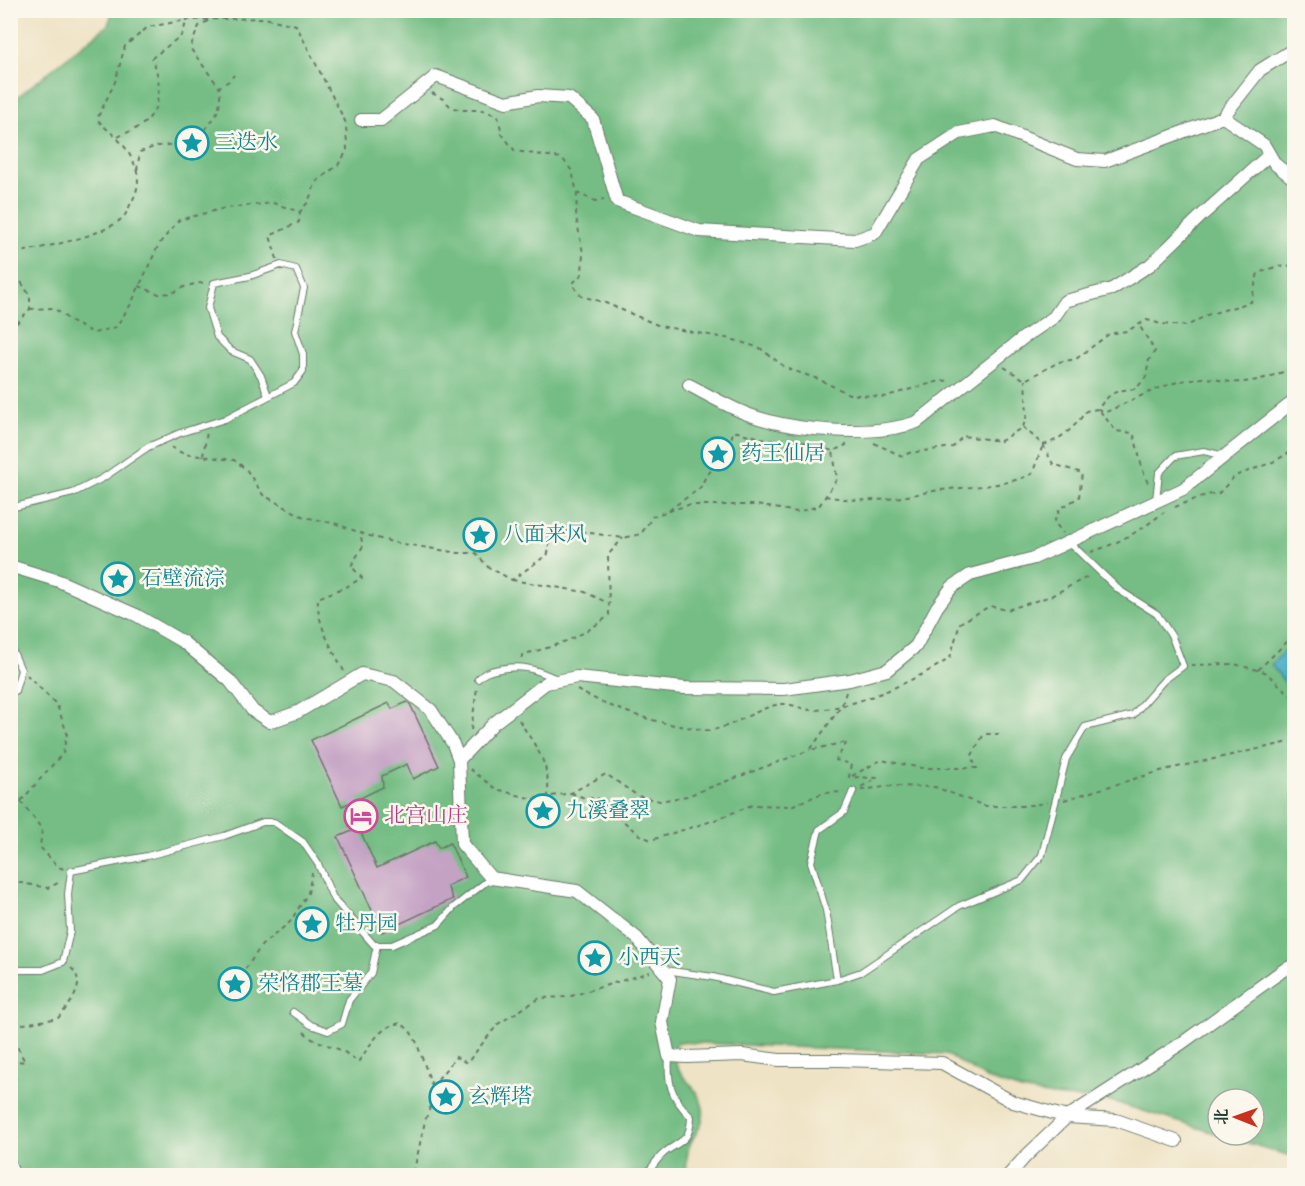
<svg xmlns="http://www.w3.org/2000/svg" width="1305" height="1186" font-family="'IM FELL English','Noto Serif SC',serif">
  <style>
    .forest { fill: #74bd84; stroke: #4a7d5c; stroke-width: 1.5 }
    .water { fill: #48aec7; stroke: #34767e; stroke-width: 1.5 }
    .building { fill: #c4a2c4 }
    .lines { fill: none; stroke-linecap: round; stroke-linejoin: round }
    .lane-casing { stroke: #687767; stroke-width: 8 }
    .street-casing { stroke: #687767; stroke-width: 14 }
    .path { stroke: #687767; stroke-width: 2; stroke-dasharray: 4.5 4.5; stroke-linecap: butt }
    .lane { stroke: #fff; stroke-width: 6 }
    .street { stroke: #fff; stroke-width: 12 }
    .labels { text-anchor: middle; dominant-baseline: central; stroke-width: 5; stroke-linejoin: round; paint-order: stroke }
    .culture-label { font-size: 21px; fill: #0d838f; stroke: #fbf7ec; text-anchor: start }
    .hotel-label { font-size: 21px; fill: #b23c85; stroke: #fbf7ec; text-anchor: start }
  </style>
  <rect width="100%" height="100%" fill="#fbf7ec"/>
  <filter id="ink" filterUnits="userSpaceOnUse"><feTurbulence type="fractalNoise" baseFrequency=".0167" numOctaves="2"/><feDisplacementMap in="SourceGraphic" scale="12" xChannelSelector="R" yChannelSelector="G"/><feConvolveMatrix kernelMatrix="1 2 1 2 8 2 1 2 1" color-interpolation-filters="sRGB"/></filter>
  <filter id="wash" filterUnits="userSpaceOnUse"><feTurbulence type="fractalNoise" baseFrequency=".008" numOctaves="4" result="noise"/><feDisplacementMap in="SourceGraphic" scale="24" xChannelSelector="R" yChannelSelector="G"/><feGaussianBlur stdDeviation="1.35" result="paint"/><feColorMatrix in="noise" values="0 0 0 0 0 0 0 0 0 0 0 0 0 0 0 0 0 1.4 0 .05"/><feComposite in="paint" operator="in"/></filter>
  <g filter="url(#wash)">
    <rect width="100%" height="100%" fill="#efe3c5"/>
    <!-- forest -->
    <path class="forest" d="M113 11H1294V1157L1222 1135H1254V1099H1218V1134L1111 1101 1053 1096 1021 1090 988 1079 946 1054 677 1042C667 1077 697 1079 703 1108 706 1124 693 1134 689 1147 686 1156 687 1167 686 1175L11 1176V102L108 25Z"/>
    <!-- water -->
    <path class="water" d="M1294 641V694L1271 665Z"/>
    <g id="blocks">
      <!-- building -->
      <path class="building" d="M407 702 410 704 439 766 413 779 407 764 382 776 383 787 358 799 370 825 362 830 349 803 342 806 311 740 389 703 392 709Z
        M359 828 377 868 435 841 439 848 450 843 466 877 447 886 453 899 382 932 338 837Z"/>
    </g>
  </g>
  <g filter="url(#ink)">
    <use href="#blocks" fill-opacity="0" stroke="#687767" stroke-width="1.5"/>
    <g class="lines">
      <defs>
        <path id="lane" d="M1156 500 1159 473 1175 456 1204 451 1224 456
          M10 508 73 493 103 478 148 447 180 433 225 419 294 383 303 371V354L295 331 304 288 296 269 281 265 250 276 214 283 208 308 217 337 231 351 250 359 261 376 268 396
          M10 645 21 670 15 691 10 694
          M478 679C484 673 487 672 495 670 521 664 533 668 557 679
          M10 970H43L63 962 70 931 68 894 71 871 147 856 224 836 263 822H274L303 842 318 864 333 898 374 945H392L438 925 454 907 491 878
          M665 970 713 977 774 992 837 980 861 972 959 906 1022 880 1042 855 1066 759 1085 727 1133 715 1164 680 1183 666 1172 637 1157 614 1119 590 1070 543
          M837 980 826 910 811 862 819 830 844 812 853 791
          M293 1012 311 1025 328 1031 342 1024 349 1000 371 973 377 945
          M10 1156 17 1176
          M646 1176C651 1168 657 1159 664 1153 680 1140 690 1143 691 1117 671 1097 667 1084 669 1056"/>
        <path id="street" d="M1223 117 1264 145 1275 164 1294 179
          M361 120H381L436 76 506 102 538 96 569 98 593 119 617 201 699 231 855 240 875 233 919 159 959 133 995 126 1077 159 1105 161 1223 117 1260 70 1294 49
          M689 385C708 395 727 406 747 414 792 431 872 438 917 422L1023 338 1054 317 1065 301 1112 289 1150 265 1202 215 1269 155
          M10 566 59 581 136 615 183 642 230 681 253 711 270 722 298 712 362 674 394 681 431 710 453 744 459 760 462 844 491 878 577 891 637 938 670 979 662 1022 669 1056 687 1057 742 1055 779 1060H838L942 1063 1013 1102 1067 1117 1116 1120 1176 1141
          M459 760 494 723 546 683 577 677 684 688 784 689 850 680 887 670 916 646 937 607 952 587 970 575 1034 558 1183 489 1294 401
          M1008 1176 1025 1157 1067 1117 1182 1043 1282 971 1294 965"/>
      </defs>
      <!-- lane casing -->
      <use href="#lane" class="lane-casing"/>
      <!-- street casing -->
      <use href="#street" class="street-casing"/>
      <!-- path -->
      <path class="path" d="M208 21 199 26 190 48 219 87 229 81 234 75
        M432 93 443 99 451 107 461 110H483L498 116 502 134 515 151 562 158 572 171 577 193 595 201 604 199
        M118 137C125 133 133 131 140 126 163 111 162 81 152 58L182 35 187 20
        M137 170 140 152 157 146 192 143C210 124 224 113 219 87
        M577 193 576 217 583 253 582 274 572 284 581 296 603 302 660 326 731 339 760 348 786 368 818 379 849 394 883 397 936 382 951 380
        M277 259 270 236 299 222 300 212
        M139 286 159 294 172 293 186 286 205 282
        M30 309 54 308 73 323 94 333 116 327 131 304 159 244 179 220 225 208 273 203 300 212 308 202 316 182 338 165 347 151 346 123
        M10 330 30 309V296L18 277 13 254C40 247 108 237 125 215 127 212 129 207 131 203 142 184 139 170 128 152 120 138 107 131 97 119L115 82 125 46 148 27 187 20 264 18 296 25 346 123 349 122
        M1004 367 1025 380 1059 362 1076 359 1109 334 1127 331 1147 320 1161 324 1187 326 1207 315 1251 302 1258 273 1275 267 1294 265
        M1098 409 1106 412C1136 399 1170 379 1203 378 1212 378 1222 381 1231 382 1253 384 1274 375 1294 368
        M1100 411 1116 431 1133 433C1139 450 1140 467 1148 483
        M1023 427 1043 445C1061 440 1076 426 1086 411L1098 409C1110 392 1116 390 1136 389L1146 377 1149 360 1155 351 1139 325
        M793 439 833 451
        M874 443 902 456 909 453 953 447 963 436 1001 441 1023 427 1027 415 1025 380
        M1043 445 1053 464 1082 473 1079 497 1060 509 1054 522 1063 533
        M171 447 184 454 234 460 246 469 263 495 304 517 337 524 366 535 392 542 458 553H476L488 567 512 580 548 554 550 533 571 530 623 538 641 534 653 516 688 505H757L797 512 819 506 837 479 833 451 846 445V442
        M203 456 207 432
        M825 496C842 499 859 501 876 500 901 499 925 491 950 489 979 486 1005 486 1032 474L1043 445
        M1175 507 1206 495 1219 493 1235 476 1273 462 1294 450
        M669 510 700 488 706 476 729 451 733 431 774 441 790 438
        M1091 552C1119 543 1142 530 1164 512
        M512 580 585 592 610 604
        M521 658 524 654C555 647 585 636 609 615L608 555 623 538
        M1191 665 1234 664 1265 672 1294 698
        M1258 670 1294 635
        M344 671C332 649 316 623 318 598L348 586 362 578 351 566 363 546 360 533
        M577 690C613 709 653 723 693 728 699 729 706 731 711 730 733 728 765 703 784 704 794 704 805 711 815 710 855 708 917 680 950 658L960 623 990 606 1007 610 1051 596 1091 575
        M846 692 842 705 810 750 847 742 836 760 851 764 849 777 877 778 861 787
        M519 720C536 748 550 762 548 796
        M471 730 477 688
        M470 769 496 789 532 799 571 793 606 774 638 796 660 801 687 796 810 750
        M852 776 881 760 922 768H977L971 757 984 734H999
        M10 787 42 829 40 847 58 867 64 869
        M861 790 892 786 935 787 985 806H1021L1047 803
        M571 793 585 798H597L638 834 651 840 715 820 752 805 791 806 823 793 844 792
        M1064 800 1164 770 1294 741
        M21 801 63 753 67 733 57 705 27 675
        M10 881 48 888 60 882
        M235 984 262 945 290 922 308 893 312 873
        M304 1032 312 1039 343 1051 358 1062C371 1045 379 1026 401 1023L410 1031 416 1041 435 1094 425 1121 415 1166 411 1176
        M10 1060 25 1062 14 1040 13 1026 58 1018C70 1004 89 983 70 967
        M10 1071 16 1079 10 1078
        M432 1086 456 1057 467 1063 498 1024 540 998 568 997 650 972"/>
      <!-- lane -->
      <use href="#lane" class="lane"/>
      <!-- street -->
      <use href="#street" class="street"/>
    </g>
  </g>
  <!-- icons -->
  <defs>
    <symbol id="sight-ring" viewBox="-11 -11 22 22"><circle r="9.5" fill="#fbf7ec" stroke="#0f9aa8" stroke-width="1.5"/><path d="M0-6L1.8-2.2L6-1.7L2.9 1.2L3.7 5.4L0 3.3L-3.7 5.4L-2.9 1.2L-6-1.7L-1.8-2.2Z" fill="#0f9aa8"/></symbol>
    <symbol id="hotel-ring" viewBox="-11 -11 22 22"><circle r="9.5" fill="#fbf7ec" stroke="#d1479c" stroke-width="1.5"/><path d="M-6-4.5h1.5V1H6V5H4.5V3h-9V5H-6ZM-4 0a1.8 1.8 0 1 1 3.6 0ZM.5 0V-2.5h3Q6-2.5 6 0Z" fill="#d1479c"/></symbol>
  </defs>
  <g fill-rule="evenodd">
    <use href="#sight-ring" x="173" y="124" width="38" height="38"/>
    <use href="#sight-ring" x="699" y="435" width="38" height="38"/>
    <use href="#sight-ring" x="461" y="516" width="38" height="38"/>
    <use href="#sight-ring" x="99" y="560" width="38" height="38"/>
    <use href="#sight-ring" x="524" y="792" width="38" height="38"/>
    <use href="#hotel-ring" x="342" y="797" width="38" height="38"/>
    <use href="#sight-ring" x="293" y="905" width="38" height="38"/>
    <use href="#sight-ring" x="576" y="939" width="38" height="38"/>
    <use href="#sight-ring" x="216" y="965" width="38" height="38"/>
    <use href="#sight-ring" x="427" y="1078" width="38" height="38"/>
  </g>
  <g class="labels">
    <!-- culture labels -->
    <g class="culture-label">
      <text x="215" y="143">三迭水</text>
      <text x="741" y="454">药王仙居</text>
      <text x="503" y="535">八面来风</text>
      <text x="141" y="579">石壁流淙</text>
      <text x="566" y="811">九溪叠翠</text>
      <text x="335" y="924">牡丹园</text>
      <text x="618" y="958">小西天</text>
      <text x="258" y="984">荣恪郡王墓</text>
      <text x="469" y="1097">玄辉塔</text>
    </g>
    <!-- hotel labels -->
    <g class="hotel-label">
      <text x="384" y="816">北宫山庄</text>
    </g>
  </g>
  <!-- margin -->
  <rect width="1305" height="1186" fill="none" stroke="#fbf7ec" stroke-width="36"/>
  <!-- north arrow -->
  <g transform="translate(1236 1117) rotate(271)"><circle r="28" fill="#fbf7ec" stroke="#a3ada2" stroke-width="1.5"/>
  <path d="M0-4.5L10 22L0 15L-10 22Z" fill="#c8321e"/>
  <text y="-9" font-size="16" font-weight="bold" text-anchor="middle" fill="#1f3d34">北</text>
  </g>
</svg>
